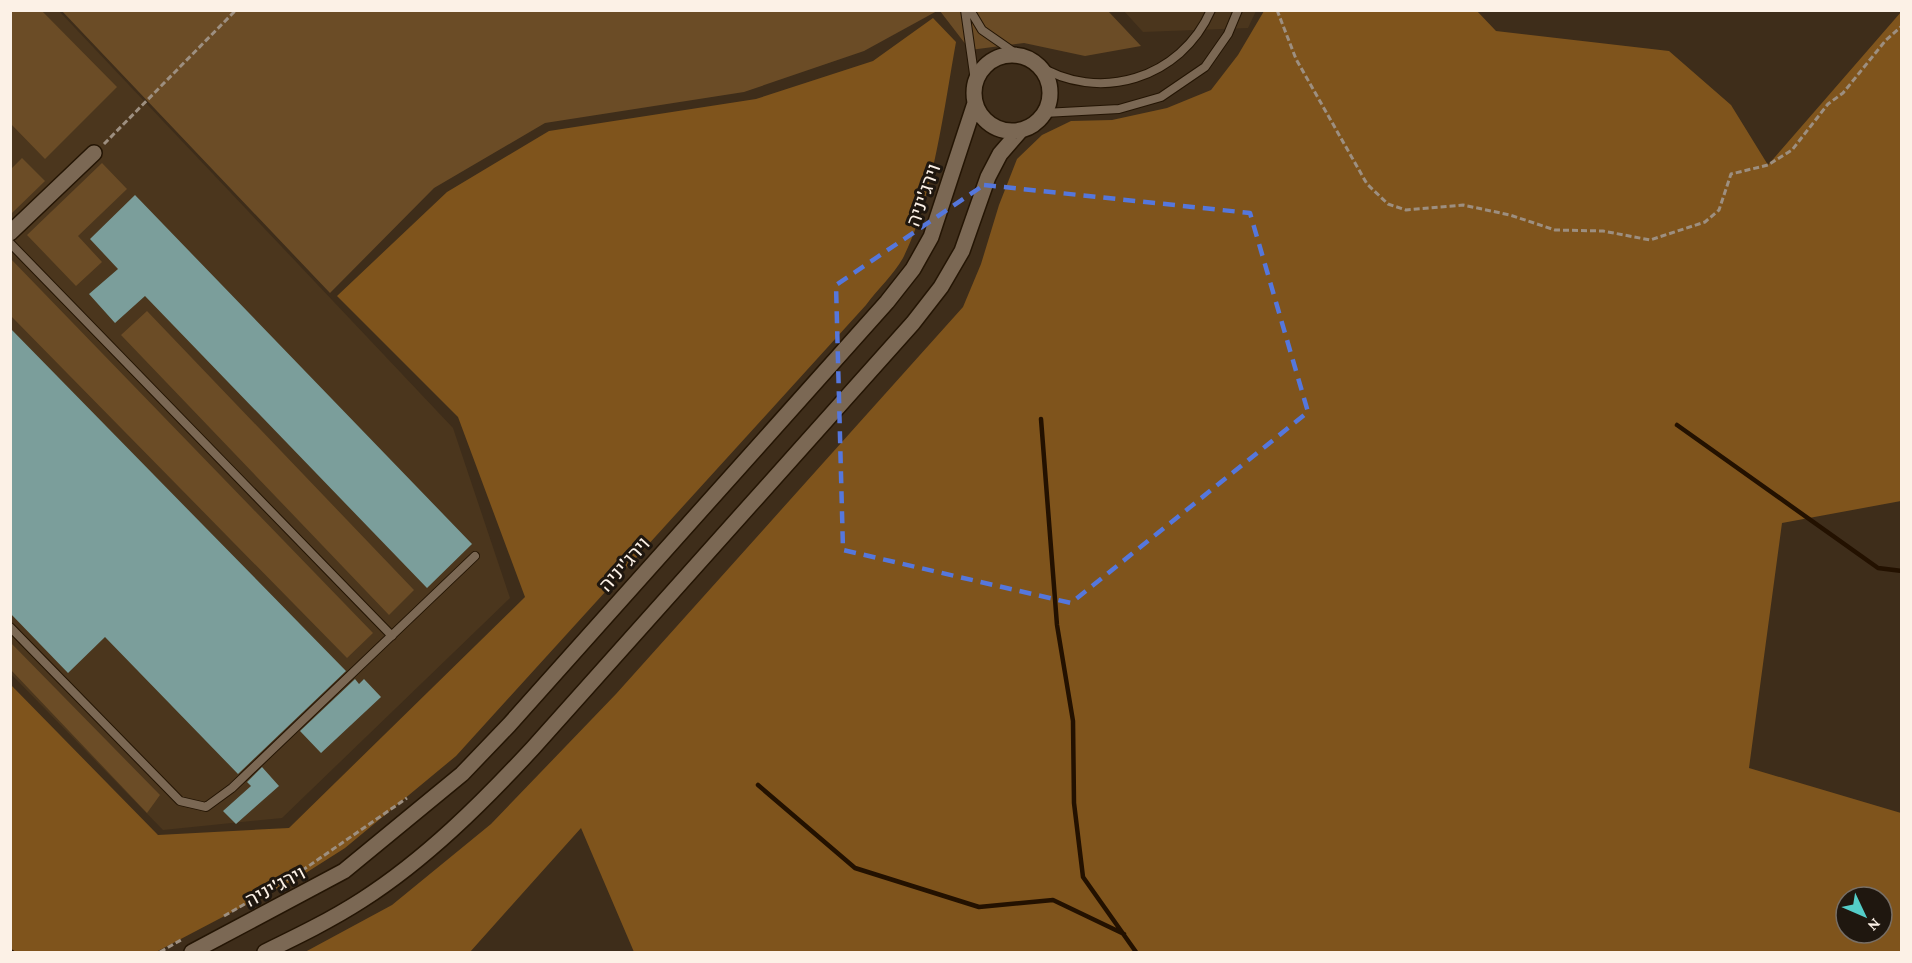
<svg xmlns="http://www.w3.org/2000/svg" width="1912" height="963" font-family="'Crimson Pro',Heebo,serif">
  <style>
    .built { fill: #4b361d }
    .green { fill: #6b4c26 }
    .forest { fill: #7f541c; fill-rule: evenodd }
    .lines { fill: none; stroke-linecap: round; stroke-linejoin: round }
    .stream { stroke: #231100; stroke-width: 4.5 }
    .building { fill: #7b9e9b }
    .lane-casing { stroke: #241504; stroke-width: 10 }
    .street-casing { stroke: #241504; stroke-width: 18 }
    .path { stroke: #9d8f80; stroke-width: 3; stroke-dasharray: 6 3; stroke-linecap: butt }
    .lane { stroke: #7b6854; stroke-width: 8 }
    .street { stroke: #7b6854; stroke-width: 15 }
    .marked { fill: none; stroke: #5577dc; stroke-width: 4.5; stroke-dasharray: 12 8; stroke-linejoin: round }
    .labels { text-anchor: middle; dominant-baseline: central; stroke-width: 6; stroke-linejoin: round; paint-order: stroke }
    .street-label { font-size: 20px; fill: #fcf1e6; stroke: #1f170f }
  </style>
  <rect width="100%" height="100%" fill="#3e2d1a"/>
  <!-- built -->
  <path class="built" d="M11 11H59L453 428 510 598 282 818 163 830 11 674Z
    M1124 11H1256L1248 28 1143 32Z"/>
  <!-- green -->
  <path class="green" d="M10 11H42L117 87 45 159 11 124Z
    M62 11H937L864 51 744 92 545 123 434 188 330 293Z
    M940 11H1108L1141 46 1085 56 1024 43 970 50Z
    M22 158 45 181 11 214V169Z
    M102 163 127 189 78 236 102 262 76 286 27 235Z
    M10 258 373 633 347 658 11 316Z
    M147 311 414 590 389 615 121 335Z
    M10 642 160 795 147 813 11 670Z"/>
  <!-- forest -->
  <path class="forest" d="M1477 11 1496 31 1669 51 1731 105 1768 165 1901 12V501L1782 523 1749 768 1901 813V952H634L581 828 470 952H305L392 905 491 824 616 694 963 307 981 264 999 205 1017 159 1042 135 1071 121 1112 120 1167 108 1211 90 1238 55 1264 11ZM1846 897H1882V933H1846Z
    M933 18 956 42C944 108 933 199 903 258 894 274 877 290 866 305L456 756 345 848 301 876 156 952H11V685L158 835 289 828 525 597 458 417 337 296 447 192 549 131 756 99 873 61Z"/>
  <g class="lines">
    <!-- stream -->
    <path class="stream" d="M1041 419 1057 625 1073 721 1074 803 1083 877 1136 952
      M1677 425 1878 568 1902 571
      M758 785 855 868 979 907 1053 900 1124 934
      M10 951 12 952"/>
  </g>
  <!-- building -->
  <path class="building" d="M135 195 472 544 427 588 145 296 115 323 89 294 118 269 90 239Z
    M10 328 346 671 238 774 105 637 68 673 10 613Z
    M355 679 359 684 364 679 381 697 321 753 300 731Z
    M262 767 279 786 236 824 223 811 251 786 247 782Z"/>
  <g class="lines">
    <defs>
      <path id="lane" d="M965 10 975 81
        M970 10 982 30 1018 55
        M1036 64C1098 104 1181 79 1211 10
        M1044 113 1119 109 1161 97 1205 67 1228 34 1238 10
        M10 243 392 636
        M10 627 180 801 206 807 232 788 475 556"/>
      <path id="street" d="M974 93a38 38 0 1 1 76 0a38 38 0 1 1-76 0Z
        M10 233 94 153
        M192 952 344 871 462 774 509 725 887 302 913 269 931 237 975 103
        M265 952C298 936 331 920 362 900 426 859 482 803 533 748L913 323 941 287 962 251 988 177 1000 154 1020 131"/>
    </defs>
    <!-- lane casing -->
    <use href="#lane" class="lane-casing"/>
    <!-- street casing -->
    <use href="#street" class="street-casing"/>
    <!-- path -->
    <path class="path" d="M1277 10 1296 59 1367 184 1388 204 1406 210 1463 205 1510 215 1555 230 1603 231 1650 240 1705 222 1719 210 1731 174 1768 165 1792 150 1828 104 1843 93 1886 40 1902 26
      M104 144 236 10
      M224 916 300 872 407 798
      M160 952 181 940"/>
    <!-- lane -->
    <use href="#lane" class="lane"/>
    <!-- street -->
    <use href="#street" class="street"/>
  </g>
  <!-- marked area -->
  <path class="marked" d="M984 185 1250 213 1308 412 1071 603 843 550 836 285Z"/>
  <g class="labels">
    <!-- street labels -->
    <g class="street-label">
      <text transform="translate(923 195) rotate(-70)">וירג'יניה</text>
      <text transform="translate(624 564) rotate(-48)">וירג'יניה</text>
      <text transform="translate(275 886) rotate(-28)">וירג'יניה</text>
    </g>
  </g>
  <!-- border -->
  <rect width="1912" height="963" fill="none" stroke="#fcf1e6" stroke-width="24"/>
  <!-- north arrow -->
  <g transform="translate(1864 915) rotate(134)"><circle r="28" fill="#1f170f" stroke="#776e65" stroke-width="1.5"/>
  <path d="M0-4.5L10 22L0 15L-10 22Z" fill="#54cdc8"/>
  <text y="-9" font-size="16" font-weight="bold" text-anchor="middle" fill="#fcf1e6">N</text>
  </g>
</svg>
